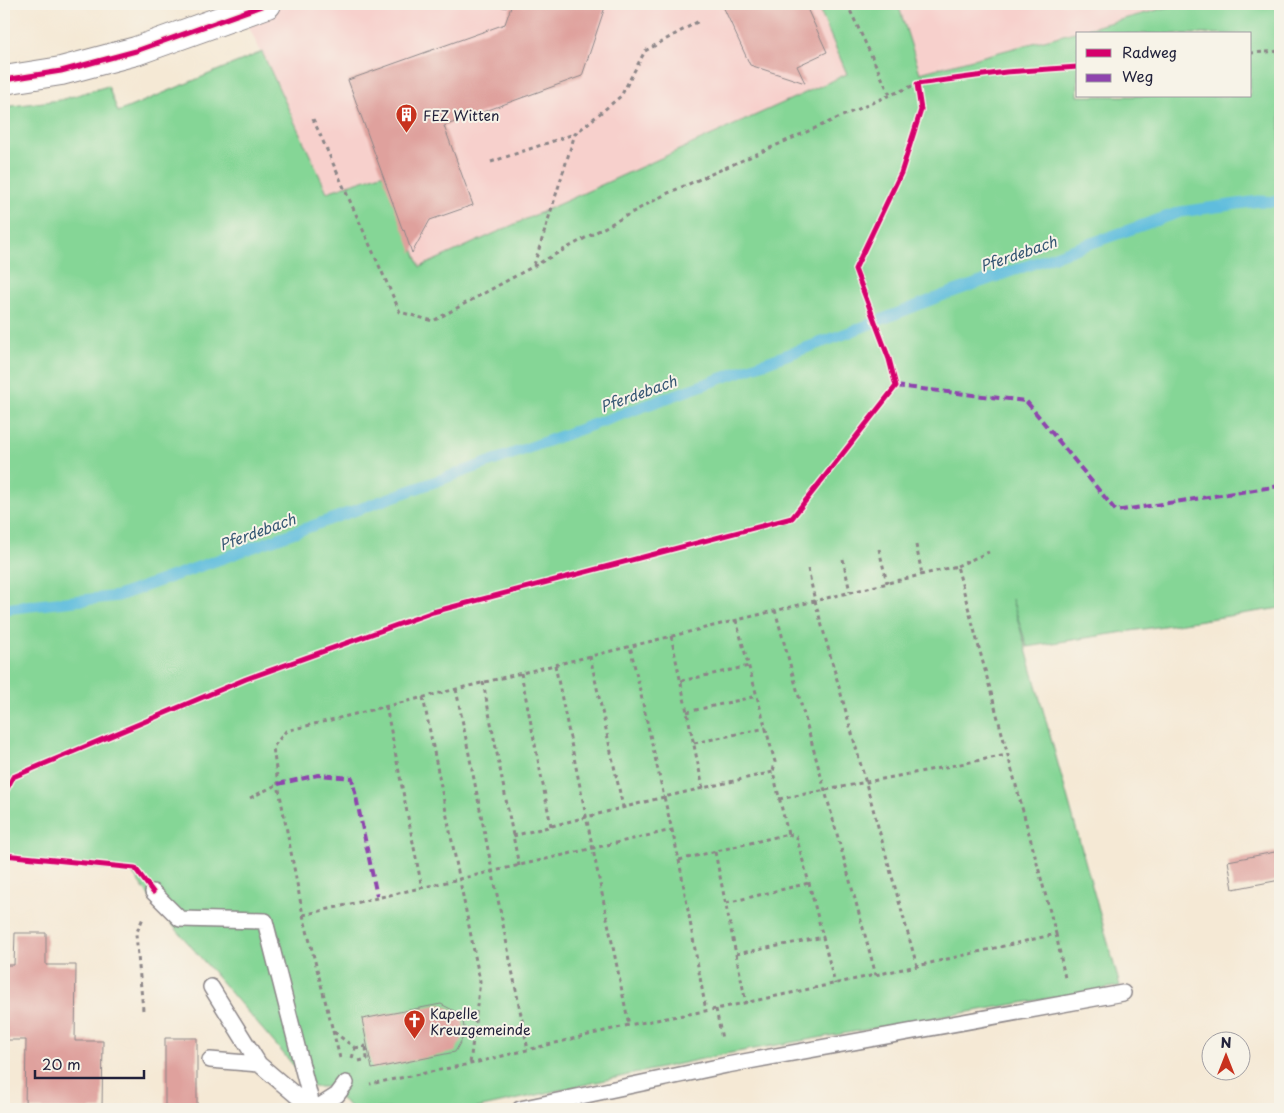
<svg xmlns="http://www.w3.org/2000/svg" width="1284" height="1113" font-family="'Playpen Sans',sans-serif">
  <style>
    .built { fill: #f7d0cc }
    .green { fill: #85d696; stroke: #547c68; fill-rule: evenodd }
    .lines { fill: none; stroke-linecap: round; stroke-linejoin: round }
    .stream { stroke: #5ebddd; stroke-width: 11 }
    .building { fill: #dfa19d }
    .lane-casing { stroke: #8c8688; stroke-width: 18 }
    .street-casing { stroke: #8c8688; stroke-width: 30 }
    .path { stroke: #8c8688; stroke-width: 3; stroke-dasharray: 4 4; stroke-linecap: butt }
    .lane { stroke: #fff; stroke-width: 15 }
    .street { stroke: #fff; stroke-width: 28 }
    .quiet { stroke: #8e44ad; stroke-width: 4; stroke-dasharray: 8 4; stroke-linecap: butt }
    .cycleway-casing { stroke: #f7f3e8; stroke-width: 8 }
    .cycleway { stroke: #d6006c; stroke-width: 5 }
    .labels { text-anchor: middle; dominant-baseline: central; stroke-width: 4; stroke-linejoin: round; paint-order: stroke }
    .poi-label { font-size: 14px; fill: #22223b; stroke: #f7f3e8; text-anchor: start }
    .water-label { font-size: 15px; font-style: italic; fill: #375874; stroke: #f7f3e8 }
  </style>
  <rect width="100%" height="100%" fill="#f7f3e8"/>
  <filter id="ink" filterUnits="userSpaceOnUse"><feTurbulence type="fractalNoise" baseFrequency=".02" numOctaves="2"/><feDisplacementMap in="SourceGraphic" scale="10" xChannelSelector="R" yChannelSelector="G"/><feConvolveMatrix kernelMatrix="1 2 1 2 8 2 1 2 1" color-interpolation-filters="sRGB"/></filter>
  <filter id="wash" filterUnits="userSpaceOnUse"><feTurbulence type="fractalNoise" baseFrequency=".0096" numOctaves="4" result="noise"/><feDisplacementMap in="SourceGraphic" scale="20" xChannelSelector="R" yChannelSelector="G"/><feGaussianBlur stdDeviation="1.12" result="paint"/><feColorMatrix in="noise" values="0 0 0 0 0 0 0 0 0 0 0 0 0 0 0 0 0 1.4 0 .05"/><feComposite in="paint" operator="in"/></filter>
  <g filter="url(#wash)">
    <rect width="100%" height="100%" fill="#f5e9d5"/>
    <!-- built -->
    <path class="built" d="M238 4H817L847 74 420 267 384 173 327 192Z
      M898 4H1180L920 73Z"/>
    <!-- green -->
    <path class="green" d="M817 4H898L920 73 1180 4H1280V608L1027 647 1012 599 1120 986 725 1054 473 1109H353L327 1087H313L307 1081 157 907 131 871 4 859V107L60 100 108 86 118 112 262 52 327 192 384 173 420 267 847 74ZM1078 34H1250V96H1078Z"/>
    <g class="lines">
      <!-- stream -->
      <path class="stream" d="M4 609 118 596 850 332 941 296 1180 212 1259 201 1280 202"/>
    </g>
    <g id="blocks">
      <!-- building -->
      <path class="building" d="M512 4H606L582 76 444 126 473 205 430 220 412 253 404 230 403 231 348 80 505 24Z
        M722 4H805L827 52 797 66 805 83 750 65Z
        M1280 851V880L1233 889 1228 861Z
        M15 933H46V965H76L75 1041H103L102 1109H25L26 1040H4V965H14Z
        M441 1004 462 1015 465 1034 455 1052 372 1069 362 1019Z
        M165 1038H197V1109H165Z"/>
    </g>
  </g>
  <g filter="url(#ink)">
    <use href="#blocks" fill-opacity="0" stroke="#8c8688" stroke-width="1"/>
    <g class="lines">
      <defs>
        <path id="lane" d="M153 892 180 919 265 921 313 1109
          M211 987 259 1064
          M210 1060 259 1064 312 1109
          M315 1109 337 1095 346 1083
          M520 1109 727 1065 1123 993"/>
        <path id="street" d="M4 80 61 71 136 51 267 4"/>
      </defs>
      <!-- lane casing -->
      <use href="#lane" class="lane-casing"/>
      <!-- street casing -->
      <use href="#street" class="street-casing"/>
      <!-- path -->
      <path class="path" d="M495 4 511 8
        M847 4 890 95
        M1250 53 1280 51
        M313 119 400 312 433 321 666 194 890 95 917 84 1006 72 1078 67
        M491 162 574 134
        M534 265 575 134 621 96 645 51 699 21
        M916 545 922 574
        M879 549 887 583
        M843 559 850 592
        M957 566 989 552
        M808 569 815 601 917 966
        M775 610 876 975
        M736 620 775 762 773 772
        M671 636 703 788
        M590 656 623 807
        M555 665 629 1025
        M521 673 551 826
        M681 681 749 666
        M483 682 519 866
        M456 689 528 1050
        M423 697 480 981 470 1064
        M386 706 422 888
        M687 712 757 696
        M694 743 766 728
        M4 794 13 777 246 679 433 612 792 518 896 386 889 359 855 269 901 173 921 110 917 84
        M250 798 278 784
        M779 799 1007 755
        M788 834 796 836 809 883 835 984
        M513 836 664 797 630 646
        M715 852 746 1003
        M679 860 706 1011
        M726 903 809 883
        M303 915 672 830 664 797 773 772 788 834 679 860 672 830
        M1056 934 1065 978
        M736 954 824 937
        M716 1009 722 1039
        M143 1010 136 934 143 918
        M334 1032 355 1048
        M355 1048 366 1046
        M340 1058 303 915 278 784 273 747 286 731 957 566 1056 934 917 966 716 1009 629 1025 470 1064 370 1084
        M352 1058 355 1048
        M359 1061 367 1059 366 1046"/>
      <!-- lane -->
      <use href="#lane" class="lane"/>
      <!-- street -->
      <use href="#street" class="street"/>
      <!-- quiet -->
      <path class="quiet" d="M896 386 1026 401 1116 511 1280 486
        M278 784 318 775 352 778 377 896"/>
      <defs>
        <path id="cycleway" d="M4 80 61 71 136 51 267 4
          M4 794 13 777 246 679 433 612 792 518 896 386 889 359 855 269 901 173 921 110 917 84 1006 72 1078 67
          M4 855 135 868 153 892"/>
      </defs>
      <!-- cycleway casing -->
      <use href="#cycleway" class="cycleway-casing"/>
      <!-- cycleway -->
      <use href="#cycleway" class="cycleway"/>
    </g>
  </g>
  <!-- icons -->
  <defs>
    <symbol id="building-pin" viewBox="-11 -11 22 30"><path d="M0 17L-7.5 6A9.5 9.5 0 1 1 7.5 6Z" fill="#c8321e" stroke="#f7f3e8"/><path d="M-4-6H4V6H1V3H-1V6H-4ZM-2.5-4.3h1.7v1.8h-1.7ZM.8-4.3h1.7v1.8H.8ZM-2.5-1h1.7V.8h-1.7ZM.8-1h1.7V.8H.8Z" fill="#fff"/></symbol>
    <symbol id="church-pin" viewBox="-11 -11 22 30"><path d="M0 17L-7.5 6A9.5 9.5 0 1 1 7.5 6Z" fill="#c8321e" stroke="#f7f3e8"/><path d="M-1.2-6h2.4v3.5h3.3v2.4h-3.3V6h-2.4V-.1h-3.3v-2.4h3.3Z" fill="#fff"/></symbol>
  </defs>
  <g fill-rule="evenodd">
    <use href="#building-pin" x="394" y="102" width="25" height="34"/>
    <use href="#church-pin" x="402" y="1008" width="25" height="34"/>
  </g>
  <g class="labels">
    <!-- poi labels -->
    <g class="poi-label">
      <text x="423" y="115">FEZ Witten</text>
      <text x="430" y="1013">Kapelle<tspan x="430" dy="16">Kreuzgemeinde</tspan></text>
    </g>
    <!-- water labels -->
    <g class="water-label">
      <text transform="translate(1018 253) rotate(-19)">Pferdebach</text>
      <text transform="translate(638 393) rotate(-20)">Pferdebach</text>
      <text transform="translate(257 531) rotate(-20)">Pferdebach</text>
    </g>
  </g>
  <!-- margin -->
  <rect width="1284" height="1113" fill="none" stroke="#f7f3e8" stroke-width="20"/>
  <!-- legend -->
  <rect x="1076" y="32" width="175" height="65" fill="#f7f3e8" stroke="#a29fa3"/>
  <rect x="1086" y="49" width="25" height="8" fill="#d6006c" stroke="#a29fa3"/>
  <text x="1122" y="58" font-size="15" fill="#22223b">Radweg</text>
  <rect x="1086" y="74" width="25" height="8" fill="#8e44ad" stroke="#a29fa3"/>
  <text x="1122" y="82" font-size="15" fill="#22223b">Weg</text>
  <!-- north arrow -->
  <g transform="translate(1226 1056)"><circle r="24" fill="#f7f3e8" stroke="#a29fa3"/>
  <path d="M0-4L9 19L0 12L-9 19Z" fill="#c8321e"/>
  <text y="-8" font-size="14" font-weight="bold" text-anchor="middle" fill="#22223b">N</text>
  </g>
  <!-- scale -->
  <path d="M35 1070v8h109v-8" fill="none" stroke="#22223b" stroke-width="2.5"/>
  <text x="42" y="1070" font-size="15" fill="#22223b" stroke="#f7f3e8" stroke-width="4" paint-order="stroke">20 m</text>
</svg>
